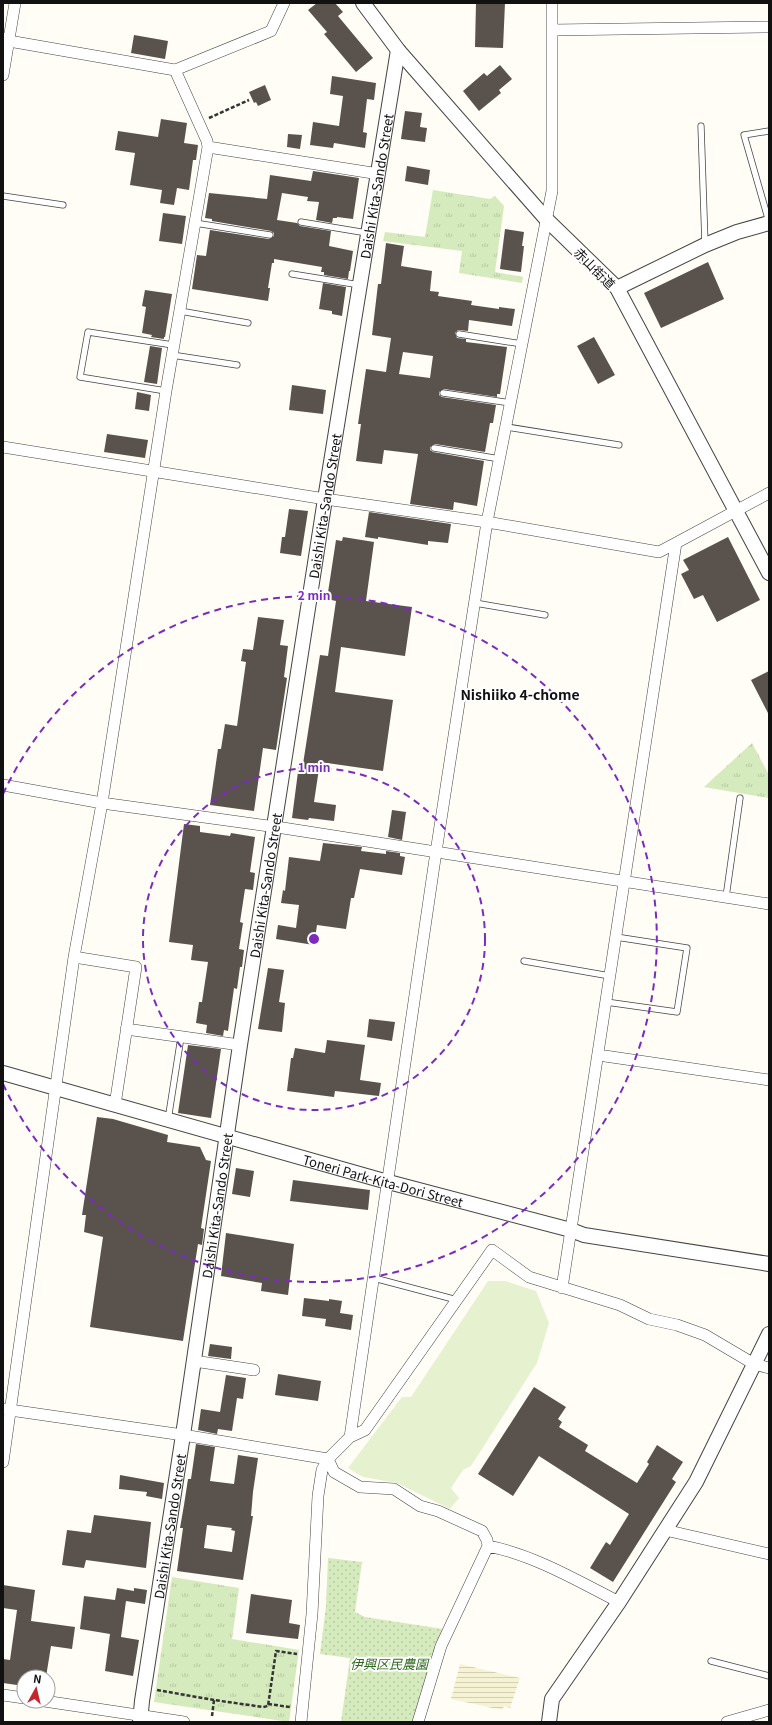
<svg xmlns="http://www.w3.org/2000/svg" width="772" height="1725" font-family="Georgia,'Noto Sans JP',serif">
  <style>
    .farmland { fill: url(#farmland-rules) }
    .grass { fill: url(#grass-tufts) }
    .garden { fill: url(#garden-dots) }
    .pitch { fill: #e6f2cf }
    .building { fill: #5a524d; fill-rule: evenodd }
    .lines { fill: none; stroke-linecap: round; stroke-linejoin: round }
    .service-casing { stroke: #444; stroke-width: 7 }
    .minor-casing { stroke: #444; stroke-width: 12 }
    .tertiary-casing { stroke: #444; stroke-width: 16 }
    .path { stroke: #333; stroke-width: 2.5; stroke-dasharray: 4 2; stroke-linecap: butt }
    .service { stroke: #fff; stroke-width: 5.5 }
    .minor { stroke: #fff; stroke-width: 11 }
    .tertiary { stroke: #fff; stroke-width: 14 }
    .ring { fill: none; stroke: #7b2cbf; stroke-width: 2; stroke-dasharray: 7 5 }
    .labels { text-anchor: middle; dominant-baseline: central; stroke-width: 4; stroke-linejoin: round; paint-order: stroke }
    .street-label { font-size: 13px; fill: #111; stroke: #fff }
    .park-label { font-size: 13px; font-style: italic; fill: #2f6b1f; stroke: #fff }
    .neighbourhood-label { font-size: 14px; font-weight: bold; fill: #111; stroke: #fff }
    .centre { fill: #7b2cbf; stroke: #fff; stroke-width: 2 }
    .ring-label { font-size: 12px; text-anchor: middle; font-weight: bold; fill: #7b2cbf; stroke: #fff; stroke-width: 4; stroke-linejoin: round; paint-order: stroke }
  </style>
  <defs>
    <pattern id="farmland-rules" width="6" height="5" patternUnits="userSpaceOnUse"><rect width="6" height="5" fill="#f6f3d4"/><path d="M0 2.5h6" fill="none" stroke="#d2cfb5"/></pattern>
    <pattern id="grass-tufts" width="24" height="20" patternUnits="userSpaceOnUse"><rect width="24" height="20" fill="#d5ebbd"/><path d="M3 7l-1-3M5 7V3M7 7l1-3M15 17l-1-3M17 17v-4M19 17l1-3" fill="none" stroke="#b6c8a1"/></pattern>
    <pattern id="garden-dots" width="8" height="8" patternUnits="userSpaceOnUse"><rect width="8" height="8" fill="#d5ebbd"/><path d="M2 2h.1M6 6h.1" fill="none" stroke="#b6c8a1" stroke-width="1.8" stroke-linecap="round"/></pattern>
  </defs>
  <rect width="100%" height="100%" fill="#fffdf5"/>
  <!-- farmland -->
  <path class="farmland" d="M460 1664 520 1678 510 1708 504 1706 502 1710 451 1699Z"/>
  <!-- grass -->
  <path class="grass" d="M433 190 490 199 495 196 504 206 495 272 523 277 522 283 459 273 462 251 383 241 385 232 425 237Z
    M752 743 769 775V798L704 787Z
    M172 1577 239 1588 232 1639 299 1650 289 1722 154 1702Z"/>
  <!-- garden -->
  <path class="garden" d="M328 1558 362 1562 355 1612 365 1617 443 1629 436 1644 413 1722H341L350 1658 320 1654 326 1606Z"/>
  <!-- pitch -->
  <path class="pitch" d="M488 1281H505L536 1291 549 1323 537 1363 471 1466 463 1470 451 1488 459 1498 450 1509 397 1483 363 1477 348 1468 402 1397H411Z"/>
  <!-- building -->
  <path class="building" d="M317 3H335L343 12 338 16 373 58 356 72 324 34 327 32 308 10Z
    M476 3H505L503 48 475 47Z
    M134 35 168 41 165 59 131 53Z
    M500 65 512 79 499 90 501 93 479 111 463 91 484 73 487 76Z
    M332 76 376 83 374 100 367 99 363 132 367 133 365 148 334 143 333 148 310 145 313 122 339 126 343 96 330 94Z
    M265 85 271 100 258 106 256 102 254 103 249 92Z
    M405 111 422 113 420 127 427 128 425 142 401 139Z
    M161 119 187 123 184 143 198 145 196 160H193L189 190 177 188 174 205 160 203 162 190 130 185 135 153 115 150 118 131 158 137Z
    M288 134 302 135 300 149 287 147Z
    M407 166 430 170 428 185 405 181Z
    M313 171 359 178 353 219 337 217V218H333L332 223 316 220 319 202 307 201 308 197 282 193 277 220 297 223 300 226 331 231 329 246 353 251 350 271H349L348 279 324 275V272H321L322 267 274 259V263H272L268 288H270L268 301 192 289 197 255 206 256 210 230 269 239 274 236V233L271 231 212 221V219L205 218 209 193 267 199 270 175 311 181Z
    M163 213 186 216 182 244 159 241Z
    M505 229 524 232 522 246H524L521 272 500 269Z
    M386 243 404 246 401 266 432 271 430 291 439 292 438 296 472 301 471 305 499 309V307L515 309 512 326 469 320 468 331 458 330 455 333 457 338 466 339V342L507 347 500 394H497V397L444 389 439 392V395L442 397 496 405 493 423H490L485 452 435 444 430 447V450L433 452 484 461 477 506 454 502 453 510 410 504 418 454 384 450 382 464 356 461 361 424H358L366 369 386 372 391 338 372 335 378 284H381ZM403 352 433 356 430 378 399 374Z
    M708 262 724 299 661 328 644 293Z
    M323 283 346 287 342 316 332 314V311L319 309Z
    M145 290 172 294 165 337H164V339L151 337 152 335 142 333 146 307 142 306Z
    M594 337 615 375 598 384 577 346Z
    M150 346 162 348 157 384 144 382Z
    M292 385 326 390 323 414 289 410Z
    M137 392 151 395 149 411 135 409Z
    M107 434 148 440 145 458 104 452Z
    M289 509 308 511 301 556 280 553 282 537H285Z
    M369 512 451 524 448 543 428 541V545L378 537V539L365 537Z
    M343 537 374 542 366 601 412 607 405 656 341 647 335 692 393 700 383 771 320 762 314 802 336 805 334 821 309 818 308 820 292 818 299 764H303L320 655 328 656 336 601 327 599 336 540 342 541Z
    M728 537 760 600 717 622 703 595 694 599 681 574 689 570 683 560Z
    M258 617 284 620 280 645 288 646 284 677 287 678 276 750 263 748 254 811 210 805 218 749H221L225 724 237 726 246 662 241 661 243 649 253 650Z
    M769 671V715L751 680Z
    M392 810 406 812 402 840 388 837Z
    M184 824 200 826V832L230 836 231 833 255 837 250 872 255 873 253 890 245 889 240 922 243 923 239 949 244 950 242 967H240L237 989 234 988 228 1031 224 1030 223 1036 206 1033 207 1025 196 1023 199 1002H202L208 962 191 960 193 945 169 942Z
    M323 843 362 847 361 851 386 854V851L400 853V856L405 857 402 875 360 869 354 898H351L346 929 317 925 314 945 276 939 278 925 296 928 299 905 281 903 283 890 285 891 289 857 320 861Z
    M268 968 284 970 279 1002 285 1003 282 1032 258 1029Z
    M369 1019 395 1022 392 1041 367 1037Z
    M327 1040 365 1045 360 1080 381 1083 379 1096 335 1091 334 1097 287 1091 291 1058H293L295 1048 325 1053Z
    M188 1045 221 1049 211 1118 178 1113Z
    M97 1117 113 1119 168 1135 167 1142 200 1147 206 1160 211 1161 201 1228 204 1229 202 1245 198 1244 183 1341 90 1327 103 1237 84 1232 86 1215H82Z
    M236 1168 254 1171 250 1197 232 1194Z
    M293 1180 370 1190 368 1210 290 1201Z
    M226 1233 294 1244 288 1295 261 1291 262 1283 221 1276Z
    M304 1298 329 1301V1299L342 1301 340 1313 353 1315 351 1330 325 1326 326 1319 302 1316Z
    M210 1344 232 1347 231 1359 208 1356Z
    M278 1374 321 1381 318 1401 275 1395Z
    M226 1375 246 1378 243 1399 237 1398 232 1431 218 1429 217 1434 198 1430 201 1409 220 1412Z
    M534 1387 566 1407 558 1419 562 1422 559 1427 588 1445 585 1451 637 1483 649 1464 647 1462 657 1445 683 1462 672 1479 676 1482 613 1582 590 1568 606 1542 610 1545 629 1514 539 1456 513 1496 478 1474Z
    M196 1444 215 1447 210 1481 234 1484 238 1455 258 1458 253 1492 251 1516H253L243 1580 177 1571 183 1528H180L184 1505 188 1479H191ZM207 1525 232 1528 231 1530 235 1531 232 1552 204 1548Z
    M120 1475 164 1483 162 1499 146 1496 147 1492 119 1489Z
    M94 1515 151 1522 146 1568 86 1560 84 1568 62 1565 67 1530 91 1533Z
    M3 1585 35 1590 31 1621 75 1627 72 1649 51 1646 46 1677H24V1686L3 1683V1659L10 1660 17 1610 3 1608Z
    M117 1588 134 1591V1588L147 1590 145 1604 126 1601 121 1637 139 1640 133 1676 105 1671 110 1634 80 1629 84 1596 115 1600Z
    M251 1594 292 1600 289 1623 300 1625 298 1639 246 1633Z"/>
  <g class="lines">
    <defs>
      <path id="service" d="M701 126 705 244
        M769 131 744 135 769 222
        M3 196 63 205
        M301 222 367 233
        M195 223 270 235
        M292 274 360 285
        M180 311 248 323
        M459 334 522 344
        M172 355 237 365
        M166 391 80 377 88 332 173 345
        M443 393 511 403
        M507 427 619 445
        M434 448 500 459
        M475 603 545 615
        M726 897 740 798
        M524 961 610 976
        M606 1002 677 1012 687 948 616 937
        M168 1120 181 1037
        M374 1278 457 1300
        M711 1661 769 1676"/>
      <path id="minor" d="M552 30 769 27
        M9 41 175 70 271 31 284 3
        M175 70 207 141 208 147 379 174
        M3 75 15 3
        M3 447 325 499 487 522 659 552 676 543
        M3 785 102 803 283 828 769 904
        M74 957 136 967 115 1105
        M126 1029 240 1045
        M598 1055 769 1080
        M562 1288 676 543 769 493
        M194 1361 254 1370
        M3 1409 183 1435 328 1459 334 1472 360 1487 394 1489 420 1506 438 1511 482 1531 487 1540 488 1546C534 1555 578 1581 619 1602
        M350 1437 436 852 487 522 552 191V3
        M3 1462 74 957 102 803 166 391 208 147
        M665 1530 769 1554
        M3 1695 24 1698
        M44 1701 184 1722
        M301 1722 312 1614 318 1496 322 1470 328 1459 350 1437 365 1430 492 1250 529 1277 620 1305 649 1319 677 1325 705 1335 754 1364 769 1368
        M418 1722 441 1646 488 1546
        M727 1722 769 1710"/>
      <g id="tertiary">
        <path d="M363 3 398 50 547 220 617 288 769 573"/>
        <path d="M3 40 9 41"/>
        <path d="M617 288 705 245 737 232 769 223"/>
        <path id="s1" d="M3 1073 377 1179 571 1230 584 1235 769 1264"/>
        <path id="s2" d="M140 1722 142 1701 183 1435 240 1045 325 499 398 50"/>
        <path d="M549 1722 552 1699 619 1602 696 1482 769 1334"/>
      </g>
    </defs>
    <!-- service casing -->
    <use href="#service" class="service-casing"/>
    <!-- minor casing -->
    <use href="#minor" class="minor-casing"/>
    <!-- tertiary casing -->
    <use href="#tertiary" class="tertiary-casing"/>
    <!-- path -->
    <path class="path" d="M209 118 249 100
      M157 1690 214 1700
      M268 1704 290 1707
      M212 1716 214 1700 263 1707 268 1706 276 1651 297 1654"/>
    <!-- service -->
    <use href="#service" class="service"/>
    <!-- minor -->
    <use href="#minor" class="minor"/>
    <!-- tertiary -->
    <use href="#tertiary" class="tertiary"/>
  </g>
  <!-- distance rings -->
  <g class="ring">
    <circle cx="314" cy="939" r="171"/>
    <path d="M3 794A343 343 0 1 1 3 1084"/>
  </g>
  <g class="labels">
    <!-- street labels -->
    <g class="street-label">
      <text stroke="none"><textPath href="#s2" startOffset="1554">Daishi Kita-Sando Street</textPath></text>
      <text transform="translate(595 268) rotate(45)">赤山街道</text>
      <text stroke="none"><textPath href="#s2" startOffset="1230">Daishi Kita-Sando Street</textPath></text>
      <text stroke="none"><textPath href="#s2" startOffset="846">Daishi Kita-Sando Street</textPath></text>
      <text stroke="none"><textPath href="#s1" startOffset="395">Toneri Park-Kita-Dori Street</textPath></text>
      <text stroke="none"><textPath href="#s2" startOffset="522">Daishi Kita-Sando Street</textPath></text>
      <text stroke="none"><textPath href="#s2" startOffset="198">Daishi Kita-Sando Street</textPath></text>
    </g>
    <!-- park labels -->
    <g class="park-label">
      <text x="389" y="1663">伊興区民農園</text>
    </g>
    <!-- neighbourhood labels -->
    <g class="neighbourhood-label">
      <text x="520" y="694">Nishiiko 4-chome</text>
    </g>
  </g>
  <circle cx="314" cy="939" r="6" class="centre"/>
  <g class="ring-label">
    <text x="314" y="600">2 min</text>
    <text x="314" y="772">1 min</text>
  </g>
  <!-- border -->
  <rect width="772" height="1725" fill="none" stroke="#111111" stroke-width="8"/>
  <!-- north arrow -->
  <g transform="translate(36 1689) rotate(8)"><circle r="19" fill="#ffffff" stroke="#a0a0a0"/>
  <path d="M0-3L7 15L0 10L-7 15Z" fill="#c4262e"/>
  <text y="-6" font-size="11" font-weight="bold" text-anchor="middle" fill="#111111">N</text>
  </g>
</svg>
